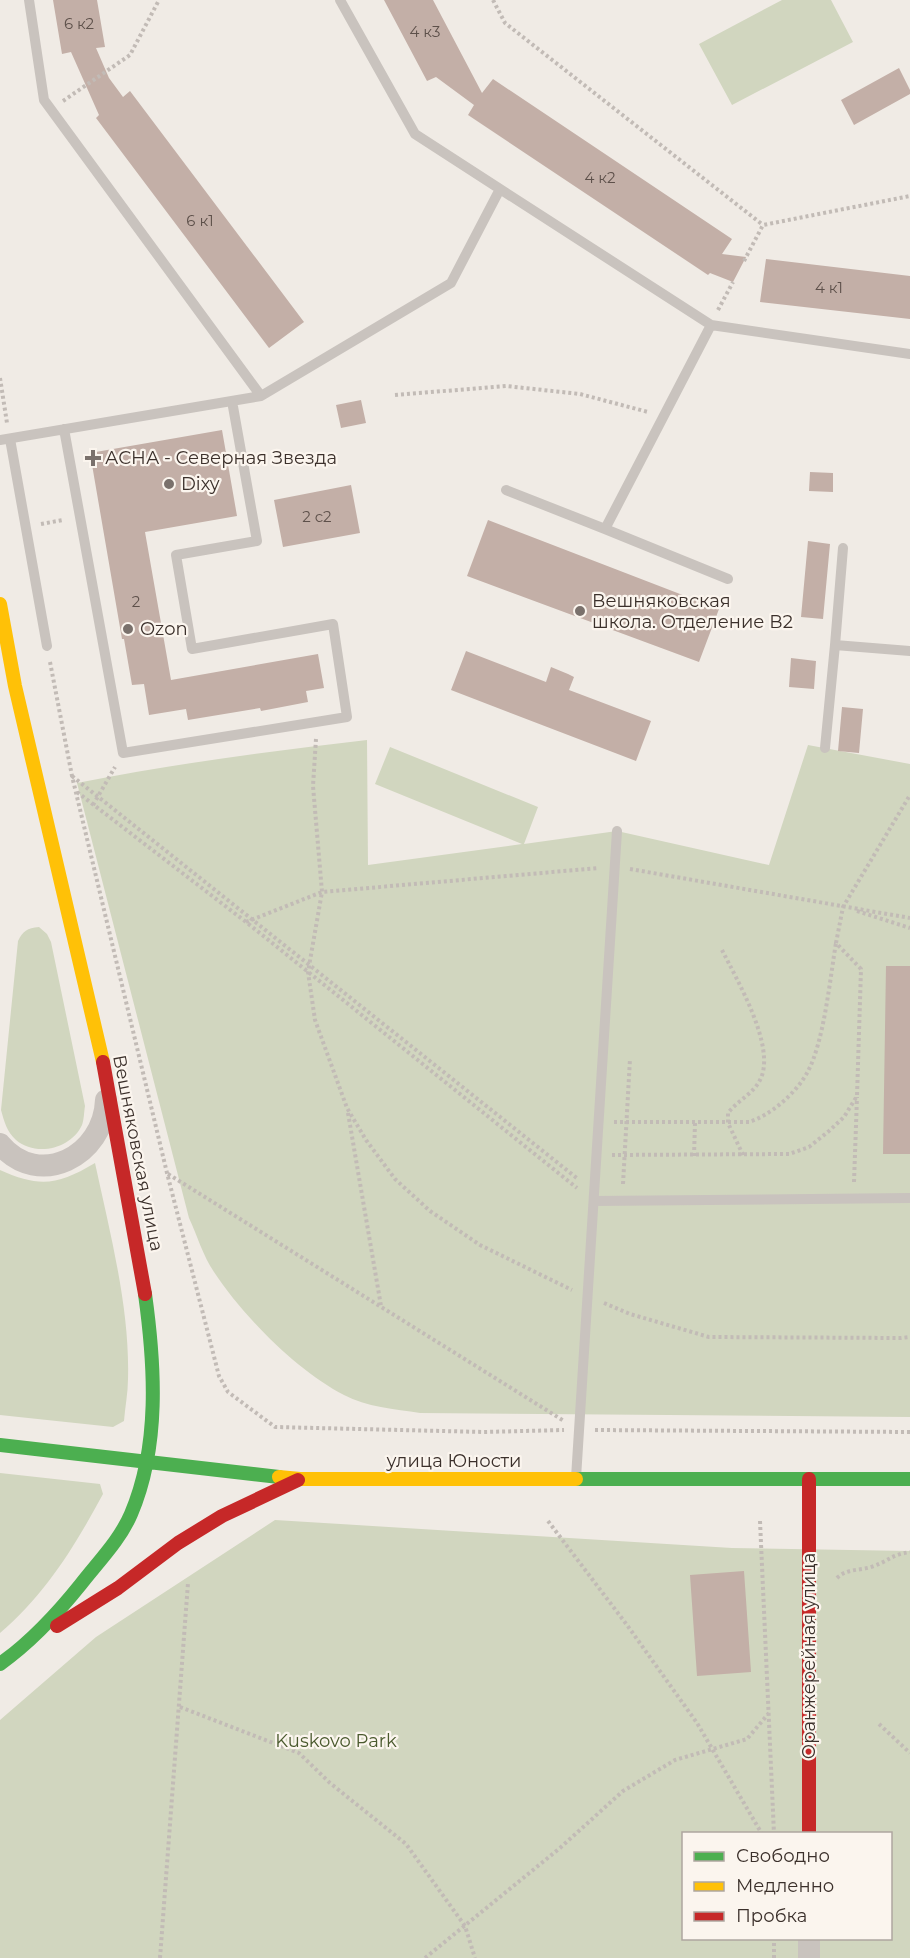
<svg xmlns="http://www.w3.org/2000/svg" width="910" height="1958" font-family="Montserrat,sans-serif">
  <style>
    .green { fill: #d1d6bf; fill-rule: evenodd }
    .building { fill: #c3afa7 }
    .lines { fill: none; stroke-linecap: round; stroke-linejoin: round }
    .path { stroke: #c2bbb6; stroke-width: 4; stroke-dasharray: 3 3; stroke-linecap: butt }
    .lane { stroke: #c9c3be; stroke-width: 10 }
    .street { stroke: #c9c3be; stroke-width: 22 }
    .fast { stroke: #4caf50; stroke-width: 14 }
    .slow { stroke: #ffc107; stroke-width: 14 }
    .jam { stroke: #c62828; stroke-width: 14 }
    .poi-dot { fill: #7a716c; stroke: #fbf5ee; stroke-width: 2 }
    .labels { text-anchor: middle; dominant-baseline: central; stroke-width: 4.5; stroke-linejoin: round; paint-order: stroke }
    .number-label { font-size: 15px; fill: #5d504a }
    .poi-label { font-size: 18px; fill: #3b302b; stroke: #fbf5ee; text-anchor: start }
    .street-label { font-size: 18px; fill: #3b302b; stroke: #fbf5ee }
    .park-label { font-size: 18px; fill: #4a5a2e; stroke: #fbf5ee }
  </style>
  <rect width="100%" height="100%" fill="#f0ebe5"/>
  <!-- green -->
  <path class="green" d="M782 0H831L853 42 732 105 699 44Z
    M367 740 368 865 522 844 375 784 390 747 538 807 524 844 617 831 769 865 808 745 910 764V1417L420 1413C395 1409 366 1407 344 1395 297 1371 243 1316 214 1272 203 1256 197 1235 189 1218L77 783C173 764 270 751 367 740Z
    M39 927 47 934 51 942 85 1106C84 1112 84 1120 82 1125 71 1149 36 1157 16 1140 7 1132 4 1121 1 1110L18 941C23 931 27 928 39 927Z
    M95 1163C110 1233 130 1308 128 1379 128 1393 125 1407 124 1421L113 1427 0 1415V1170C40 1188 58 1185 95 1163Z
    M0 1473 100 1484 103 1494C75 1546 45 1595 0 1633Z
    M275 1520 732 1548 910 1551V1958H0V1720L96 1637ZM684 1834H890V1938H684Z"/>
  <!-- building -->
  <path class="building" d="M53 0H97L105 47 96 48 109 78 123 97 130 91 304 322 269 348 96 118 99 115 71 52 62 54Z
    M384 0H433L482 93 493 79 732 239 722 254 746 257 733 282 710 273 708 275 468 115 474 105 436 77 427 81Z
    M899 68 910 90V94L854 125 841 100Z
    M766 259 910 276V319L760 302Z
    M361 400 366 423 341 428 336 405Z
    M222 430 237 516 145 532 171 680 318 654 324 688 306 691 308 702 261 711 260 708 188 720 186 709 149 715 144 684 132 685 124 639H122L90 453Z
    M810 472 833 473V492L809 491Z
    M351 485 360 533 283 547 274 500Z
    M488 520 719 609 699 662 467 576Z
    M808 541 830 544 823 619 801 617Z
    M466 651 546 682 551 667 568 674 574 677 569 690 651 721 636 761 451 690Z
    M791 658 816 661 814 689 789 687Z
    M842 707 863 709 859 753 838 751Z
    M886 966H910V1154H883Z
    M744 1571 751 1672 697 1676 690 1575Z"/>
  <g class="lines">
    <!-- path -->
    <path class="path" d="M493 0 505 23 763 225
      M63 101 130 55 159 0
      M744 261 763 225 910 196
      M718 310 733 282
      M0 378 7 423
      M395 395 506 386 580 394 648 412
      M41 524 63 520
      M50 662 72 776 167 1173 219 1376 228 1392 275 1427 484 1432 564 1430
      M316 739 313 786 322 892 308 972 315 1020 347 1108 366 1140 395 1179 430 1211 480 1245 572 1290
      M72 776 578 1179
      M77 792 246 922 577 1188
      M93 805 115 767
      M630 869 910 918
      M857 911 910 928
      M246 922 322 892 599 868
      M722 950C737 980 777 1048 760 1080 753 1094 737 1101 728 1113V1123L743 1155
      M348 1113 381 1306
      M614 1122H749C771 1115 796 1093 807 1073 824 1043 830 978 836 943
      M612 1155 789 1154 809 1147 829 1131 844 1117 857 1096 861 969 836 943 843 907 910 795
      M694 1156 695 1123
      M168 1174 564 1421
      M854 1182 857 1097
      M623 1184 630 1059
      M604 1303 630 1314 709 1337 901 1338 910 1337
      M595 1430 910 1432
      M548 1521 627 1625 697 1723 762 1834
      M760 1521 774 1834
      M837 1578C847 1568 861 1571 874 1566 890 1560 891 1555 910 1552
      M180 1707 299 1753 330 1783 406 1844 465 1926 475 1958
      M879 1724 910 1753
      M160 1958 188 1583
      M425 1958 560 1848 623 1791 675 1760 747 1739 769 1713
      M774 1958V1938"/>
    <!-- lane -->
    <path class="lane" d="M29 0 44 100 261 396
      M340 0 415 134 500 189
      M711 325 605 529 728 579
      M64 429 123 753 347 717 333 624 192 649 176 555 257 541 232 401
      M10 439 47 646
      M0 440 261 396 451 283 500 189 711 325 910 354
      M506 490 605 529
      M835 645 843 548
      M825 748 835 645 910 651
      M594 1201 910 1198
      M576 1478 617 831"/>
    <!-- street -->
    <path class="street" d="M0 1144C39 1190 104 1156 106 1100
      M809 1958V1938"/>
    <!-- fast -->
    <path class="fast" d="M0 1445 279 1477
      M576 1479H910
      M0 1664C31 1642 57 1614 81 1584 98 1562 120 1540 131 1514 160 1446 155 1366 145 1294"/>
    <!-- slow -->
    <path class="slow" d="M0 604 15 686 103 1062
      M279 1477 300 1479H576"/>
    <!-- jam -->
    <path class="jam" d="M103 1062 145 1294
      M809 1479V1834
      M57 1626 118 1588 178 1543 222 1516 298 1480"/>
  </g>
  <!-- markers -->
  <g class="poi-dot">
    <path d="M90 449h6v6h6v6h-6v6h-6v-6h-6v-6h6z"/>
    <circle cx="169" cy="484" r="6"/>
    <circle cx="580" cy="611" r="6"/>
    <circle cx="128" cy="629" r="6"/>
  </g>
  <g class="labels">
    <!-- number labels -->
    <g class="number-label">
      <text x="79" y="23">6 к2</text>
      <text x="425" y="31">4 к3</text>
      <text x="600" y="177">4 к2</text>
      <text x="200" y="220">6 к1</text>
      <text x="829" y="287">4 к1</text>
      <text x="317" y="516">2 с2</text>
      <text x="136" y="601">2</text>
    </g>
    <!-- poi labels -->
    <g class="poi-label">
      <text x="105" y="458">АСНА - Северная Звезда</text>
      <text x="181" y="484">Dixy</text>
      <text x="592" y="601">Вешняковская<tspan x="592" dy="21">школа. Отделение В2</tspan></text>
      <text x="140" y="629">Ozon</text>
    </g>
    <!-- street labels -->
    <g class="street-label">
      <text transform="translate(138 1153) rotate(79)">Вешняковская улица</text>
      <text x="454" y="1461">улица Юности</text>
      <text transform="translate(809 1656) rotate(-90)">Оранжерейная улица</text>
    </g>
    <!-- park labels -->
    <g class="park-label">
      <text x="336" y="1741">Kuskovo Park</text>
    </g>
  </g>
  <!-- legend -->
  <rect x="682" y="1832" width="210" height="108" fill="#fbf5ee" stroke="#aea6a0" stroke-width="1.5"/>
  <rect x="694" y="1852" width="30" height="9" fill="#4caf50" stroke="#aea6a0" stroke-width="1.5"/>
  <text x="736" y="1862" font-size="18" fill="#3b302b">Свободно</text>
  <rect x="694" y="1882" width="30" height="9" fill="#ffc107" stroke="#aea6a0" stroke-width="1.5"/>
  <text x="736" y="1892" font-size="18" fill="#3b302b">Медленно</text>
  <rect x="694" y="1912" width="30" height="9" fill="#c62828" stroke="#aea6a0" stroke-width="1.5"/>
  <text x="736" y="1922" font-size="18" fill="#3b302b">Пробка</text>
</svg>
